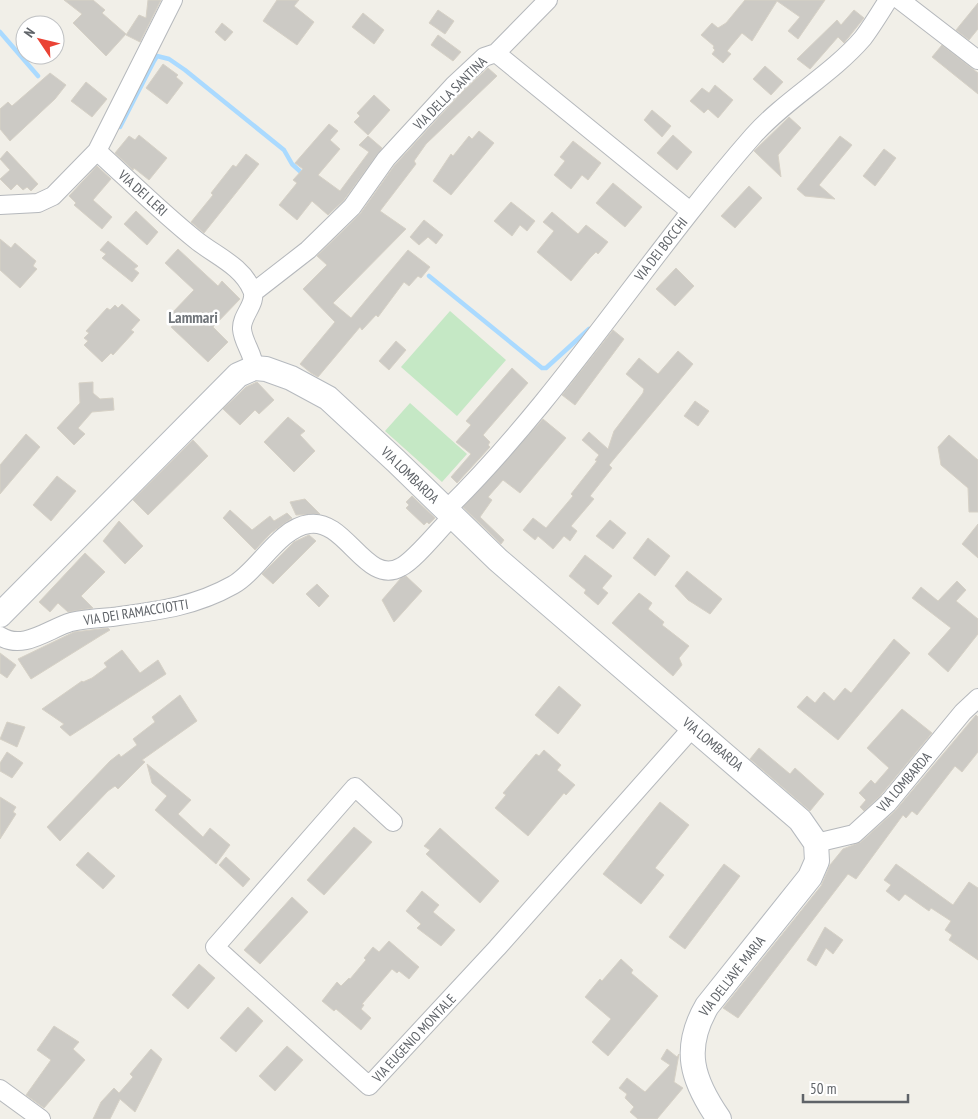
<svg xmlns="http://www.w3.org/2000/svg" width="978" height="1119" font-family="'PT Sans Narrow',sans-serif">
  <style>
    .green { fill: #c5e8c5 }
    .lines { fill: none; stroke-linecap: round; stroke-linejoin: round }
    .stream { stroke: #aadaff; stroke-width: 4.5 }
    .building { fill: #cccac5; stroke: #d6d1c6 }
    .street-casing { stroke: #b5b8bc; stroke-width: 20 }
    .secondary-casing { stroke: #b6babf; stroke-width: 26 }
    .street { stroke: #fff; stroke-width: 18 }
    .secondary { stroke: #fff; stroke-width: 24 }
    .labels { text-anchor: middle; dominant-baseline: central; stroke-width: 5; stroke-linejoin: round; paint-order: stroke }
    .street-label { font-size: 14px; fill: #5f6368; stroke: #fff }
    .quarter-label { font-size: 16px; font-weight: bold; fill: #70757a; stroke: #fff }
  </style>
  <rect width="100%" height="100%" fill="#f1efe8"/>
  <!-- green -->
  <path class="green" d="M450 311 506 360 457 416 401 367Z
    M410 403 467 454 442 482 385 431Z"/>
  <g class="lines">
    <!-- stream -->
    <path class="stream" d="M0 32 38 76
      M120 127 154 61 157 56 169 59 185 70 284 150 292 164 304 175
      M429 276 542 368H546L589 329"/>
  </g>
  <!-- building -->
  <path class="building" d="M64 0H93L105 10 102 13 126 34 106 56 73 23 82 14Z
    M148 0H161L140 42 126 35 139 15 146 18Z
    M277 0H299L294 6 314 22 297 45 263 21Z
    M745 0H825L798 39 788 31 800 17 777 1 752 41 742 33 727 51 731 54 723 63 712 54 715 50 713 48 714 46 701 35 712 23 718 28 726 23Z
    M978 3V29L969 40 956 30Z
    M438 10 454 21 445 34 429 23Z
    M854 10 864 18 844 43 838 37 810 69 797 59 837 20 841 25Z
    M363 13 384 30 374 44 352 27Z
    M222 23 233 32 225 41 215 32Z
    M438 35 461 52 453 61 431 45Z
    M942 45 978 73V94L932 57Z
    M163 64 178 75 176 77 183 83 167 104 146 88Z
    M765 66 783 82 771 95 753 79Z
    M488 68 497 76 426 144 414 161 416 164 380 211 406 229 333 303 351 318 408 250 430 267 421 278 418 276 409 286 404 282 378 317 376 315 362 330 360 327 318 377 311 373 300 364 335 322 303 289 327 265 317 256 360 214 394 166 462 92Z
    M50 73 66 85 55 99 10 141 0 129V109L8 102 12 106Z
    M86 82 107 99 92 117 71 101Z
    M715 85 733 100 718 118 708 109 704 113 690 101 702 88 709 93Z
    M374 95 390 110 368 135 354 122 360 116 357 113Z
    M652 110 671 126 662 137 644 120Z
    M789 117 801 128 778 155 781 177 754 151Z
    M329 124 338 131 330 140 340 149 318 175 340 191 369 152 359 145 368 136 382 148 344 200 328 215 312 201 297 220 279 205 297 183 293 180 303 169 295 163Z
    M479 131 494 143 451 195 433 181 451 154 453 156 469 136 472 139Z
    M139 135 167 158 149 180 134 168 133 170 115 153 129 136 135 140Z
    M673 135 692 152 677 170 657 153Z
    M840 136 852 145 819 185 835 199 805 196 797 189Z
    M573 141 601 163 588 180 582 175 571 189 554 175 565 161 560 157Z
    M884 149 896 158 875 186 863 176Z
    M7 151 38 184 31 191 27 187 23 190 17 184 11 190 0 179 10 170 0 159Z
    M246 154 259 164 204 233 191 222 213 195 211 193 233 165 236 167Z
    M97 166 111 179 93 200 112 217 102 229 74 205 76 203 69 196Z
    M613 183 642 207 625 227 596 203Z
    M749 186 762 198 735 228 721 216Z
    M511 202 535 221 527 231 520 225 512 236 494 221Z
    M136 211 158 232 147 245 124 224Z
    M552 212 578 234 586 225 608 242 598 254 596 252 590 258 571 281 537 252 554 231 543 222Z
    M424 220 443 235 436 244 428 237 419 245 410 237Z
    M0 239 11 248 15 243 36 261 33 266 37 269 20 288 0 270Z
    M108 241 138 266 134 269 139 273 132 282 102 258 106 254 100 250Z
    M178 249 218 286 222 281 240 299 213 327 228 342 208 362 171 327 179 319 172 313 194 290 165 263Z
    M676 268 694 286 675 306 656 289Z
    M122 304 140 320 131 330 134 332 113 355 111 353 102 362 84 345 88 341 84 338 89 333 86 331 107 308 110 310 115 305 118 308Z
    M613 330 624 339 575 405 562 395Z
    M396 341 406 350 389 370 379 361Z
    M678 351 693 364 609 465 612 468 590 496 594 499 571 526 577 531 570 541 564 536 553 549 538 536 535 540 523 530 533 518 546 528 573 496 571 494 597 461 595 460 599 455 582 440 589 432 608 449 614 431 643 393 644 389 626 374 639 358 658 374Z
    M512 368 528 383 483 435 490 442 488 445 490 447 457 483 451 477 471 454 456 442 471 425 466 421Z
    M93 382V393L100 399 113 398 114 410 92 412 78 428 85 434 74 445 57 428 80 403 79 383Z
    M257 382 274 400 259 414 255 410 240 425 223 409 246 387Z
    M695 401 709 411 698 426 684 416Z
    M288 417 305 431 300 435 315 451 294 472 264 442Z
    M543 419 566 438 520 493 503 480 488 497 492 500 480 517 504 540 501 544 463 507Z
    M26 434 40 447 0 494V465Z
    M949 435 978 460V512H969L968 488 941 465 938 447Z
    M193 440 208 456 148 515 133 500Z
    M57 476 76 491 51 521 33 505Z
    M412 496 435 518 429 524 427 522 424 525 406 508 409 505 406 502Z
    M305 499 320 514 296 515 290 502Z
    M230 510 252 530 270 516 274 521 287 513 292 518 271 533 255 550 223 518Z
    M610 520 626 533 613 549 596 536Z
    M119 521 143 546 125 564 103 541Z
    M978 524V558L962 544Z
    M309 535 316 541 273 584 262 574 294 542Z
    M648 538 670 556 655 576 633 558Z
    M85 553 105 572 81 596 93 608 68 612 58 603 50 612 39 602Z
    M585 555 612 576 602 588 608 593 598 605 584 593 586 590 569 576Z
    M687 571 722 599 710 614 688 600 675 586Z
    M406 576 422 591 394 622 382 600 401 578Z
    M957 581 966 590 956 601 978 619V634L948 672 928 654 951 628 912 598 921 587 938 601Z
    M317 584 329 596 319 607 306 594Z
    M639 593 652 603 648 609 664 622 662 625 689 646 679 658 682 665 673 676 612 623Z
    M108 628 110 630 100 636 31 679 18 659 74 632Z
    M894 639 910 653 838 740 797 707 807 696 815 703 824 692 834 701 845 688 851 693Z
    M122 650 140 673 158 660 166 674 70 736 60 727 64 724 42 709 82 681 83 682 92 678 107 667 104 663Z
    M0 653 16 665 7 678 0 673Z
    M559 686 581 705 558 734 535 715Z
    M180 695 197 721 142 760 145 762 118 789 115 786 108 791 60 841 47 827 110 761 119 754 121 757 137 745 133 739 155 722 152 717Z
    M902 709 932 733 880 796 864 811 860 807 866 800 859 793 871 780 875 784 889 768 867 748Z
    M976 715 978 717V752L962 772 955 766 917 815 912 811 906 818 903 815 856 879 848 874 738 1018 723 1008 821 886 830 865 843 849 861 842 895 811Z
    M7 722 25 727 17 747 0 739Z
    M759 748 790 774 795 768 824 794 810 811 750 759Z
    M544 750 561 765 557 770 575 785 566 795 564 793 528 836 495 808 506 795 503 793 536 754 539 756Z
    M7 752 23 763 12 778 0 771V763Z
    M147 764 191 800 178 814 203 837 210 828 230 845 216 864 155 810 167 796 152 783Z
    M0 797 16 807 13 812 16 814 0 839Z
    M660 802 689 825 655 868 664 875 641 904 603 874Z
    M354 827 372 842 324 895 307 880Z
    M440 828 499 881 480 903 426 854 430 850 424 846Z
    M88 852 115 876 103 889 76 865Z
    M226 857 250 879 243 887 219 865Z
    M724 864 740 876 685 949 669 937Z
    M896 864 953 905 969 882 978 888V960L949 940 952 935 945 930 951 921 931 908 929 911 905 894 899 901 886 891 891 885 884 880Z
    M422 891 439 905 433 912 455 930 441 946 417 928 421 924 406 911Z
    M292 897 308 912 260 964 244 950Z
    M825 927 843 940 833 954 826 948 816 966 807 960Z
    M389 941 419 967 409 979 399 971 397 973 392 969 362 1004 364 1005 361 1009 371 1018 361 1030 336 1009 334 1011 322 1001 337 982 341 986 349 978 350 979 366 960 364 958 373 947 379 952Z
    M621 959 633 970 631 973 658 996 608 1056 592 1042 611 1019 585 997 600 979 602 981Z
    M199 964 215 978 188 1009 172 995Z
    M248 1007 263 1021 236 1052 220 1038Z
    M54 1026 79 1042 73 1049 85 1060 44 1108 26 1095 51 1060 37 1050Z
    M287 1046 303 1060 275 1091 259 1076Z
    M151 1049 162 1059 135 1112 120 1099 110 1119H93L101 1102 114 1088 119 1093 133 1077 130 1074Z
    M667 1049 677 1057 679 1054 674 1082 683 1088 657 1119H638L630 1112 634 1107 625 1098 627 1094 619 1088 627 1078 645 1092 670 1065 661 1059Z"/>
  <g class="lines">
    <defs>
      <path id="street" d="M900 0 978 60
        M496 53 548 0
        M97 151C130 181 162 213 196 240 216 256 242 266 252 290 258 303 241 315 242 329 243 343 254 354 254 368
        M0 205 38 203 53 196 97 151 173 0
        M254 292 308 250 352 207 386 159 454 85 484 57 496 53 690 211
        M446 510C561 397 647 257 753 136 786 99 831 75 863 38 872 26 880 13 888 0
        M0 636C23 651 48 629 71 622 84 619 99 618 112 617 156 611 194 607 233 585 258 571 279 528 309 524 346 518 366 587 401 567 416 559 439 529 453 516
        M393 822 355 787 215 947 369 1086 497 948 693 727
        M816 843 854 834 888 803 963 712 978 698
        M0 1089 41 1119"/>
      <path id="secondary" d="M0 615 238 375 254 368 266 369 291 378 328 398 396 461 498 560 800 820 816 843 817 861 810 877 707 1006C682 1049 692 1080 719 1119"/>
    </defs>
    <!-- street casing -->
    <use href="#street" class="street-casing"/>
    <!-- secondary casing -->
    <use href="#secondary" class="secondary-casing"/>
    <!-- street -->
    <use href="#street" class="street"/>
    <!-- secondary -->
    <use href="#secondary" class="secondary"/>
  </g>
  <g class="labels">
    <!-- street labels -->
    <g class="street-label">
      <text transform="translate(450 93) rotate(-45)">VIA DELLA SANTINA</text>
      <text transform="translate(143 193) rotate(42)">VIA DEI LERI</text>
      <text transform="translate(661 249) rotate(-52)">VIA DEI BOCCHI</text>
      <text transform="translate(410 475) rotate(44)">VIA LOMBARDA</text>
      <text transform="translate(136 612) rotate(-9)">VIA DEI RAMACCIOTTI</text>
      <text transform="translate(713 744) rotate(40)">VIA LOMBARDA</text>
      <text transform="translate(904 782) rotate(-49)">VIA LOMBARDA</text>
      <text transform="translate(732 976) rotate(-52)">VIA DELL'AVE MARIA</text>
      <text transform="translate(414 1038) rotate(-47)">VIA EUGENIO MONTALE</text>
    </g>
    <!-- quarter labels -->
    <g class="quarter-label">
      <text x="193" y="317">Lammari</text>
    </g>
  </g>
  <!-- north arrow -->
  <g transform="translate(40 40) rotate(305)"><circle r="24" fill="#ffffff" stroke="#bfc1c3"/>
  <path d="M0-4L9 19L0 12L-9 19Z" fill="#ea4335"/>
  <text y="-8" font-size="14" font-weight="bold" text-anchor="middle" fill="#5f6368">N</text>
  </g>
  <!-- scale -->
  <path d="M803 1094v8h105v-8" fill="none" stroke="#5f6368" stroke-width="2.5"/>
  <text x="810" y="1094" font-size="15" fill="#5f6368" stroke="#ffffff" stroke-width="4" paint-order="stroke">50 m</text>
</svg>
